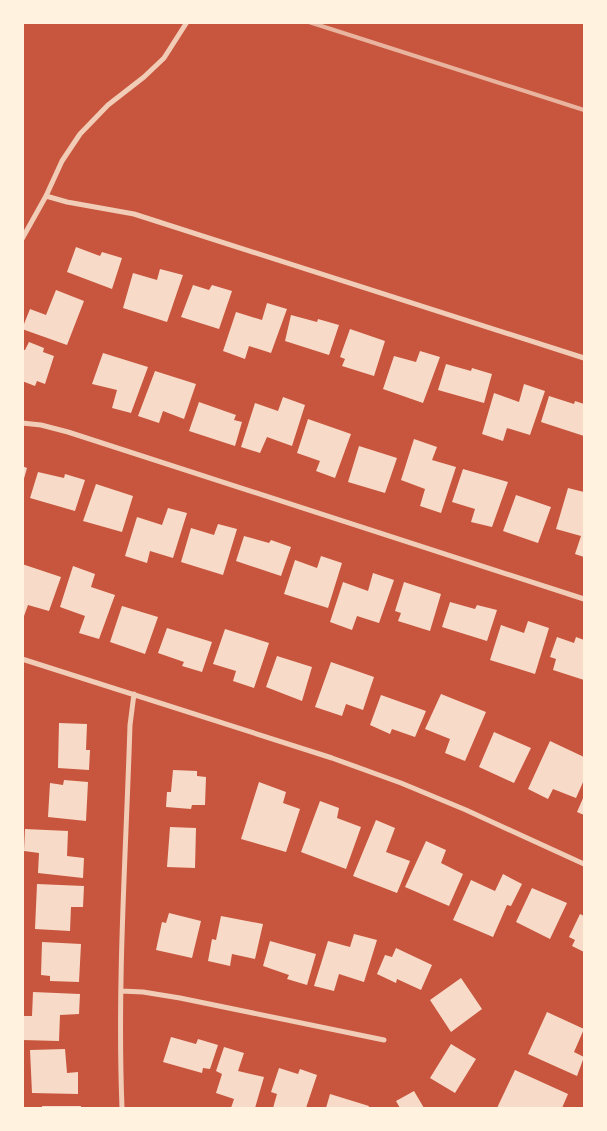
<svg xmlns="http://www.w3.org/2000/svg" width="607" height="1131" font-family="'Exo 2',sans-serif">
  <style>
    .building { fill: #f7dbc8 }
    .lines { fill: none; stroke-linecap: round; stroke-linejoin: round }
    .minor { stroke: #f1ccb7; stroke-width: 5 }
    .rail { stroke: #e9b49f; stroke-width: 4 }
  </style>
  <rect width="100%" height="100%" fill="#c8553d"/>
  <!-- building -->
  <path class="building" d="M76 247 100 256 102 252 122 258 112 289 67 272Z
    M160 269 183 275 167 322 123 308 133 273 157 280Z
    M193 285 209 290 212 285 232 291 219 329 181 317Z
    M56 290 84 301 67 345 22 329 30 309 46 315Z
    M267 303 287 309 271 353 249 346 245 359 223 351 236 312 262 320Z
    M291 315 317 322 318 319 339 325 329 355 285 341Z
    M350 329 385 341 374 376 342 366 345 359 340 357Z
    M29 342 44 348 43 352 54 356 45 384 37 381 35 386 22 381V350H25Z
    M420 351 440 357 423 403 383 389 394 356 416 362Z
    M103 353 148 367 131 413 112 408 117 390 92 384Z
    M446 364 471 371 472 368 492 374 484 403 438 390Z
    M155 371 196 384 184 419 163 411 159 423 138 416Z
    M524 384 545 391 530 435 507 428 503 441 482 434 494 393 519 402Z
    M549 396 574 404 575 401 584 404V436L541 422Z
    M283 397 305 405 292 446 267 437 260 453 241 447 255 403 278 411Z
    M199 402 236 415 234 420 242 422 235 446 189 431Z
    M308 419 351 434 335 478 316 471 320 461 297 453Z
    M414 439 437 447 432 460 456 467 441 513 420 506 425 489 401 480Z
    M359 446 397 458 385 493 348 482Z
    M22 466 27 468 23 482H22Z
    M463 469 508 482 492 527 471 522 475 509 452 502Z
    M38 472 64 478 65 474 85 480 75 511 30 498Z
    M96 484 133 496 122 532 83 521Z
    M568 488 584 492V557L575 554 581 536 556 529Z
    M516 495 551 507 538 543 503 531Z
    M168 508 187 513 173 558 150 551 147 563 125 556 137 517 162 525Z
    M218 524 237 529 223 575 181 562 191 528 214 535Z
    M244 536 269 543 271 540 291 547 281 576 236 561Z
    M321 556 342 563 328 608 284 594 295 560 317 568Z
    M22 564 61 577 49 611 28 605 24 616H22Z
    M73 566 95 574 91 587 115 595 99 639 79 633 85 616 60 607Z
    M373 573 394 580 379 623 357 616 352 630 330 622 343 582 368 591Z
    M404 582 441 594 430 631 398 621 401 613 395 611Z
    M450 602 475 609 477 605 497 610 487 641 442 627Z
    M122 606 158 617 145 654 110 642Z
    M528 621 549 628 535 674 490 660 501 625 524 633Z
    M167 628 212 642 202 672 182 666 184 662 158 653Z
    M225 629 269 643 254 688 233 681 236 671 213 664Z
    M557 637 574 643 576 637 584 640V680L553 670 556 659 550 657Z
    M277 656 312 667 302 701 266 687Z
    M331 662 374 677 363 710 346 704 342 716 315 707Z
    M441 694 486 712 465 761 445 753 450 739 425 729Z
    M381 695 426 711 415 737 392 729 390 734 370 725Z
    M59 723 87 724 86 750H90L89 770 58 768Z
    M494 732 531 748 514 783 479 767Z
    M550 741 584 757V780L576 798 553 789 548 799 528 789Z
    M173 770 197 771V776L206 777 205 805H192L191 809 166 807 167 792H171Z
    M64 780 88 782 86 821 48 817 50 783 63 785Z
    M259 782 286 792 283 803 300 809 286 852 241 839Z
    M584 796V815L577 812Z
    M320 801 339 808 337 818 361 827 346 869 301 852Z
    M376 820 395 828 386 852 410 861 397 893 353 876Z
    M170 827 196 828 195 868 167 867Z
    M25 829 68 831 67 856 84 858 83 878 38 873 39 853 24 851Z
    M426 841 446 850 441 863 463 874 449 906 405 887Z
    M503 874 522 884 511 906 507 905 493 937 453 920 471 880 495 891Z
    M37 884 84 886 83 907H71L70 931 35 929Z
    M532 888 567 903 550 939 516 922Z
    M169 913 201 921 192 958 156 950 162 922 166 923Z
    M580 914 584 916V952L572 946 575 940 569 937Z
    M221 916 263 924 255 959 232 954 230 966 208 961 212 939 216 940Z
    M354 934 377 940 364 982 339 974 334 991 314 986 328 941 350 947Z
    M270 941 316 954 307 985 287 979 289 975 263 966Z
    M42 942 81 944 79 982 50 981V976L41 975Z
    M396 948 432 965 421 990 397 979 396 983 377 974 385 955 392 957Z
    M461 978 482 1009 451 1032 430 1000Z
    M33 992 80 994 79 1014 60 1015 59 1041 22 1040V1016H32Z
    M547 1012 584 1029 574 1052 584 1057 577 1076 528 1054Z
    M171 1037 196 1044 198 1039 218 1045 210 1069 203 1068 202 1073 163 1062Z
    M451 1044 476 1059 455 1093 430 1078Z
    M224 1047 244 1053 238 1071 264 1077 255 1108H231L234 1099 216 1093 222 1074 216 1071Z
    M65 1049 67 1073 78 1072V1094L32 1093 30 1050Z
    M279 1068 298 1074 300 1069 317 1075 306 1108H273L277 1094 271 1092Z
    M515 1070 568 1094 562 1108H497Z
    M414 1091 424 1108H400L396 1101Z
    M330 1094 369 1106 368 1108H326Z
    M42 1106H81V1108H42Z"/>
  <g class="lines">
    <!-- minor -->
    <path class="minor" d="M46 196 67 202 134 214 584 358
      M22 239 46 196 62 161 80 134 108 105 144 77 164 58 187 22
      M22 423 41 425 68 432 584 599
      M22 659 332 758 401 783 466 810 584 864
      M121 991 143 992 180 998 384 1040
      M122 1108C117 981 126 853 130 725L134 694"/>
    <!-- rail -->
    <path class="rail" d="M309 22 584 110"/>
  </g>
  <!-- border -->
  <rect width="607" height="1131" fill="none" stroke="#fff3e0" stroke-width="48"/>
</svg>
